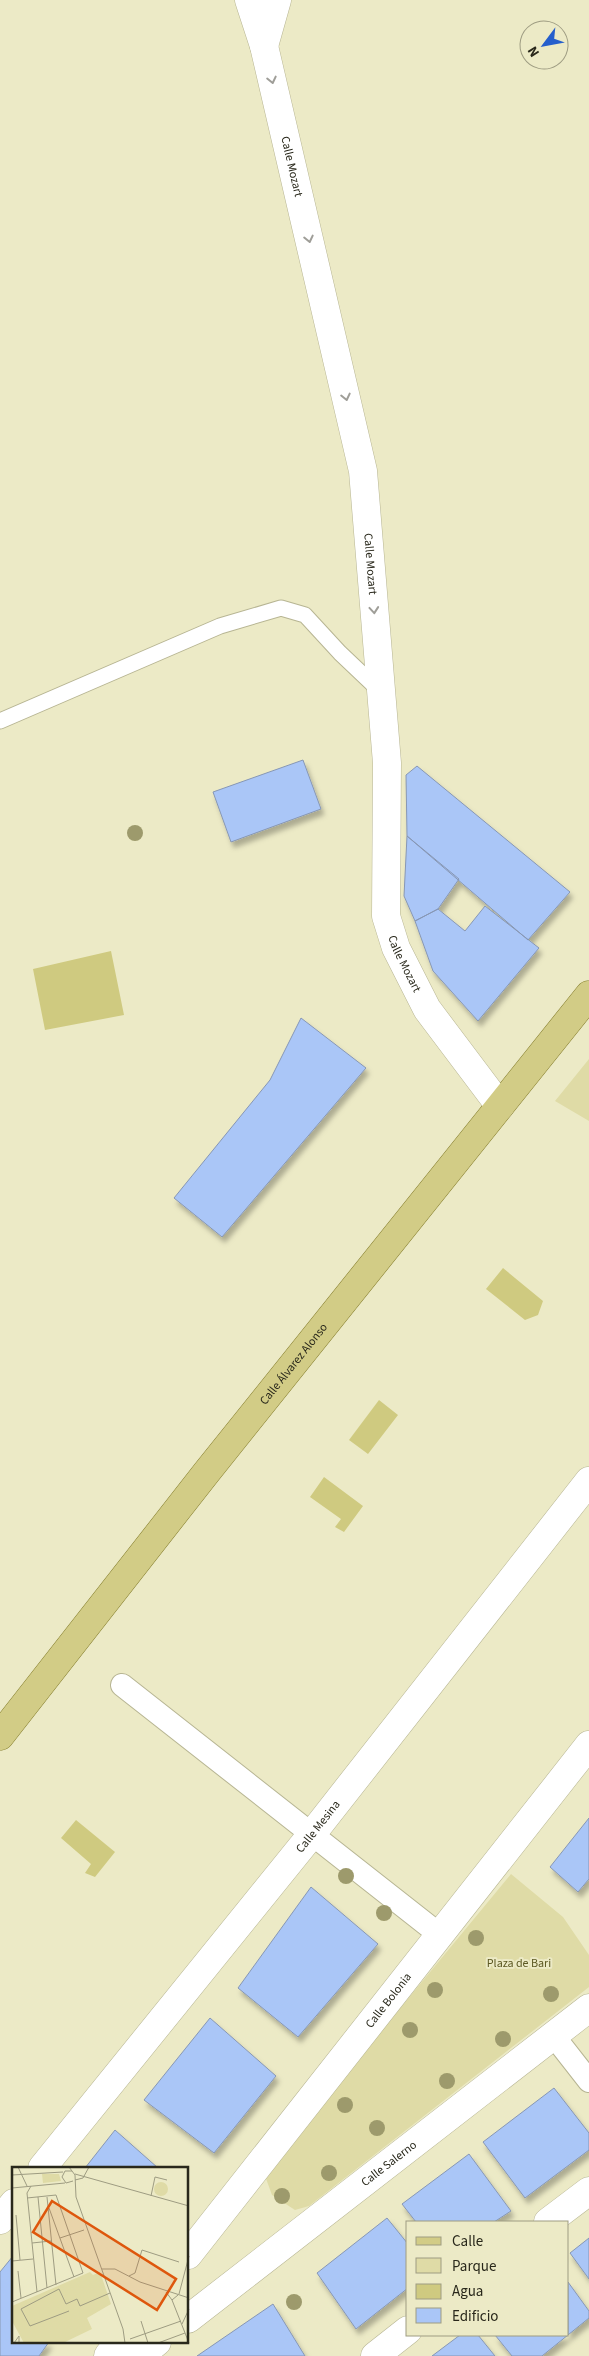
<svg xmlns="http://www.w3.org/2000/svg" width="589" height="2356" font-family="'Source Sans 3',sans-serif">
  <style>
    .green { fill: #dfdba6 }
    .water { fill: #cfca80 }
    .building { fill: #aac6f7; stroke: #8797b4; filter: url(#shadow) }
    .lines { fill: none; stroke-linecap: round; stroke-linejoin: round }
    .service-casing { stroke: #b7b593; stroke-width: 17 }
    .pedestrian-casing { stroke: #b7b593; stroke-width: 24 }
    .minor-casing { stroke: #b7b593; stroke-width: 29 }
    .primary-casing { stroke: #837c2c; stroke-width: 29 }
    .service { stroke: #fff; stroke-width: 15 }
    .pedestrian { stroke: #fff; stroke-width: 22 }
    .minor { stroke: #fff; stroke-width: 28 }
    .primary { stroke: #d2cc86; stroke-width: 28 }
    .tree { fill: #9d9a6c }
    .oneway { stroke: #9f9e98 }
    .labels { text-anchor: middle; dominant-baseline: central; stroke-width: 4; stroke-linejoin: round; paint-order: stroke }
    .street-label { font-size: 12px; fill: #29281b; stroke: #eceac6 }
    .park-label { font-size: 12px; fill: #5c5822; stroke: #eceac6 }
    .inset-road { fill: none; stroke: #9e9c82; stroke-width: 1 }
    .view { fill: #de570d; fill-opacity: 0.15; stroke: #de570d; stroke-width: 2.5 }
    .inset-edge { fill: none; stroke: #29281b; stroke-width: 2.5 }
  </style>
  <defs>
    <filter id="shadow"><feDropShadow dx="3" dy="5.5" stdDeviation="2.5" flood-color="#0004"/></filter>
  </defs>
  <rect width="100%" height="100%" fill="#eceac6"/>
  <!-- green -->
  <path class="green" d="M589 1059V1121L555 1101Z
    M511 1874 563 1917 589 1955V1987L309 2206 295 2210 272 2195 264 2173Z"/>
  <!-- water -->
  <path class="water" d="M111 951 124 1015 45 1030 33 969Z
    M503 1268 543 1301 538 1315 525 1320 486 1289Z
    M379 1400 398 1415 368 1454 349 1440Z
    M324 1477 363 1506 344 1532 335 1527 341 1519 310 1497Z
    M76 1820 115 1852 95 1877 85 1873 91 1864 61 1838Z"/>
  <!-- building -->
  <path class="building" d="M303 760 321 809 231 842 213 792Z
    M417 766 570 892 528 940 407 836 406 775Z
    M407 836 459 879 438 909 415 921 404 896Z
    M485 906 539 948 478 1021 433 971 415 921 438 909 465 931Z
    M301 1018 366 1068 222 1237 174 1198 270 1080Z
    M589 1818V1879L578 1892 550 1867Z
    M311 1887 378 1944 298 2037 238 1988Z
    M210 2018 276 2076 214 2153 144 2100Z
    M554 2088 589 2133V2150L525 2198 483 2142Z
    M115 2130 158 2168H85Z
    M469 2154 511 2211 494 2222H416L402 2204Z
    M387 2218 408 2244V2288L356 2329 317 2273Z
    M589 2238V2279L570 2253Z
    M13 2256 14 2342H49L39 2356H0V2272Z
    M568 2282 589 2311V2318L542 2356H512L495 2335H568Z
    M273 2304 305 2356H197Z
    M460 2335H478L495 2356H432Z"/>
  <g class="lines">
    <defs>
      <path id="service" d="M0 721 220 626 281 608 305 615 340 653 380 691"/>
      <path id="pedestrian" d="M122 1685 440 1935
        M553 2035 589 2081"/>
      <g id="minor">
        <path id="s1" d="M249 0 264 46 363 471 387 763 386 916 396 948 427 1009 500 1106"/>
        <path d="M264 46 277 0"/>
        <path id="s2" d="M42 2168 312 1834 589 1481"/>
        <path d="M0 2220 14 2203"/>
        <path d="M548 2222 589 2191"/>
        <path id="s3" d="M188 2255 589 1745"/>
        <path id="s4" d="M188 2319 589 2008"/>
        <path d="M108 2356 119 2342"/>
        <path d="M139 2356 157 2342"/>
        <path d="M375 2356 408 2330"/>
      </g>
      <g id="primary">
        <path id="s5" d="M0 1736 206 1473 589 995"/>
      </g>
    </defs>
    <!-- service casing -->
    <use href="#service" class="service-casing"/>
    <!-- pedestrian casing -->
    <use href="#pedestrian" class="pedestrian-casing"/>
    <!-- minor casing -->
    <use href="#minor" class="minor-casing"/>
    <!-- primary casing -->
    <use href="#primary" class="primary-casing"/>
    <!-- service -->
    <use href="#service" class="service"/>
    <!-- pedestrian -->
    <use href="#pedestrian" class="pedestrian"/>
    <!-- minor -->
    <use href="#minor" class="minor"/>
    <!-- primary -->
    <use href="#primary" class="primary"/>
  </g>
  <!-- trees -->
  <g class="tree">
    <circle cx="135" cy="833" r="8"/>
    <circle cx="346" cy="1876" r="8"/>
    <circle cx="384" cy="1913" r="8"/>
    <circle cx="476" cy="1938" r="8"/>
    <circle cx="435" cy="1990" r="8"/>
    <circle cx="551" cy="1994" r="8"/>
    <circle cx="410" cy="2030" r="8"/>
    <circle cx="503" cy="2039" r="8"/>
    <circle cx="447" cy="2081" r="8"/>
    <circle cx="345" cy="2105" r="8"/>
    <circle cx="377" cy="2128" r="8"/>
    <circle cx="329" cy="2173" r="8"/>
    <circle cx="282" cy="2196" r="8"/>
    <circle cx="294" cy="2302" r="8"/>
  </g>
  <!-- one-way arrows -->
  <defs><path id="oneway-chevron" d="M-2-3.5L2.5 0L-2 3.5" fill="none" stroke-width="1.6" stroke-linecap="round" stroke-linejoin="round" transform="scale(1.25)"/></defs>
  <g class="oneway">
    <use href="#oneway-chevron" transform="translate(272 80) rotate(77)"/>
    <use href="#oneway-chevron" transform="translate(309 239) rotate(77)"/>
    <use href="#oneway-chevron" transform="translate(346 397) rotate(77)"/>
    <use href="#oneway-chevron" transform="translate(374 610) rotate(85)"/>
  </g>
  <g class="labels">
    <!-- street labels -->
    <g class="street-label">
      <text stroke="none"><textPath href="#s1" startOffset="172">Calle Mozart</textPath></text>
      <text stroke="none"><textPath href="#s1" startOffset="578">Calle Mozart</textPath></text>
      <text stroke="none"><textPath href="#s1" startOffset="982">Calle Mozart</textPath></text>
      <text stroke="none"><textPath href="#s5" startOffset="474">Calle Álvarez Alonso</textPath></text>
      <text stroke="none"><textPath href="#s2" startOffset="439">Calle Mesina</textPath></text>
      <text stroke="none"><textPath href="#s3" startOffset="324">Calle Bolonia</textPath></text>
      <text stroke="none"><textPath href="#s4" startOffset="254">Calle Salerno</textPath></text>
    </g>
    <!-- park labels -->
    <g class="park-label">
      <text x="519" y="1963">Plaza de Bari</text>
    </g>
  </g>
  <!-- overview -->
  <g transform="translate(12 2167)">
    <rect width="176" height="176" fill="#eceac6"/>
    <path d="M30 7H47L49 14 31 16ZM142 22a7 7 0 1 1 14 0a7 7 0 1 1-14 0ZM78 105 81 108 88 105 99 137 75 151 80 162 51 176H12L0 154V139Z" fill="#dfdba6"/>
    <path class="inset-road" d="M6 0 15 19M57 0 63 8 64 30 111 162 113 176M60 4H53L50 10 54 16 61 14M63 7 177 39M0 8 51 5M63 13 71 11 77 0M19 19 15 26 25 125M0 21 53 16M139 29 143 10 155 13M26 30 35 121M35 30 44 118M37 41 62 110M4 48 8 93M48 71 72 63M20 76 39 74M0 94 21 92M90 102H103L128 115 177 131M6 104 9 131M117 109 123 106 130 83 167 95M154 125 160 133 166 128M167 127 177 89M160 133 177 176M0 135 71 106 44 28 15 31M57 144 18 159 9 142 47 122 54 137 65 132 68 139 98 126M129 154 136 176M170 157 177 142M118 172 169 154M2 176 7 169V176M146 176 173 166"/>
    <path class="view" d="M40 34 164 112 145 143 21 65Z"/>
    <rect width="176" height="176" class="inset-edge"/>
  </g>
  <!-- legend -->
  <rect x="406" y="2221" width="162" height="115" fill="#eceac6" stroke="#9e9c82"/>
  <rect x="416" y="2237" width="25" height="8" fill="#d2cc86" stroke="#9e9c82"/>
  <text x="452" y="2246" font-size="15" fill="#29281b">Calle</text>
  <rect x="416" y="2258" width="25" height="15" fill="#dfdba6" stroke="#9e9c82"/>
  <text x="452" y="2271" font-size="15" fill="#29281b">Parque</text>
  <rect x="416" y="2284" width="25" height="15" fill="#cfca80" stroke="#9e9c82"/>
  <text x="452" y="2296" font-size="15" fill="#29281b">Agua</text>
  <rect x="416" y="2308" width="25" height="15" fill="#aac6f7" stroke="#9e9c82"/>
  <text x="452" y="2321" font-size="15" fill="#29281b">Edificio</text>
  <!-- north arrow -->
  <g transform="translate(544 45) rotate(238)"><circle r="24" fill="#eceac6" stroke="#9e9c82"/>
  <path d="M0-4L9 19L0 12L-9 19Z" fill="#255fcc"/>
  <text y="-8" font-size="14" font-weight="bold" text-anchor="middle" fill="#29281b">N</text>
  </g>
</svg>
